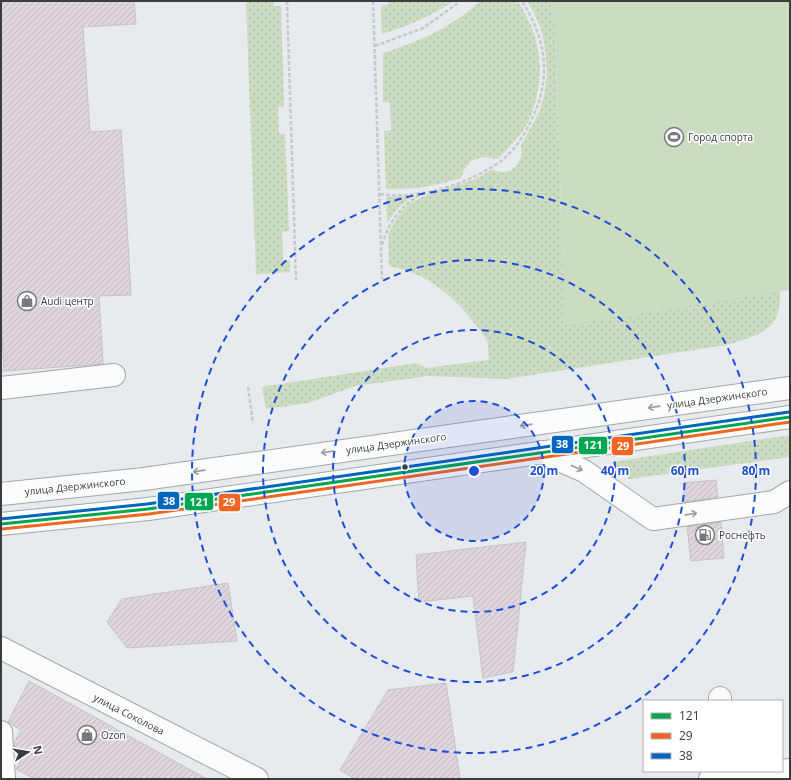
<svg xmlns="http://www.w3.org/2000/svg" width="791" height="780" font-family="'Open Sans',sans-serif">
  <style>
    .grass { fill: url(#grass-dots) }
    .garden { fill: #cbdcc1 }
    .building { fill: url(#building-hatch); stroke: #c4c4c6 }
    .lines { fill: none; stroke-linecap: round; stroke-linejoin: round }
    .minor-casing { stroke: #a3a6a9; stroke-width: 24 }
    .major-casing { stroke: #a3a6a9; stroke-width: 24 }
    .path { stroke: #c7c8ca; stroke-width: 2.5; stroke-dasharray: 4 2; stroke-linecap: butt }
    .minor { stroke: #fbfcfc; stroke-width: 22 }
    .major { stroke: #fbfcfc; stroke-width: 22 }
    .bus-1-casing { stroke: #fff; stroke-width: 6 }
    .bus-2-casing { stroke: #fff; stroke-width: 6 }
    .bus-3-casing { stroke: #fff; stroke-width: 6 }
    .bus-1 { stroke: #00a651; stroke-width: 3 }
    .bus-2 { stroke: #f26522; stroke-width: 3 }
    .bus-3 { stroke: #0065bd; stroke-width: 3 }
    .oneway { stroke: #9a9c9e }
    .ring { fill: none; stroke: #1d4ed8; stroke-width: 2; stroke-dasharray: 7 5 }
    .bus-dot { fill: #3a3c3f; stroke: #fff; stroke-width: 1.5 }
    .labels { text-anchor: middle; dominant-baseline: central; stroke-width: 3; stroke-linejoin: round; paint-order: stroke }
    .poi-label { font-size: 10px; fill: #3a3c3f; stroke: #fff; text-anchor: start }
    .street-label { font-size: 10px; fill: #3a3c3f; stroke: #fff }
    .centre { fill: #1d4ed8; stroke: #fff; stroke-width: 2 }
    .ring-label { font-size: 12px; text-anchor: middle; font-weight: bold; fill: #1d4ed8; stroke: #fff; stroke-width: 3; stroke-linejoin: round; paint-order: stroke }
    .line-badge { stroke: #fff; stroke-width: 1.5 }
    .badge-label { font-size: 11px; text-anchor: middle; font-weight: bold; fill: #fff }
  </style>
  <defs>
    <pattern id="grass-dots" width="8" height="8" patternUnits="userSpaceOnUse"><rect width="8" height="8" fill="#cbdcc1"/><path d="M2 2h.1M6 6h.1" fill="none" stroke="#afbea7" stroke-width="1.8" stroke-linecap="round"/></pattern>
    <pattern id="building-hatch" width="6" height="6" patternUnits="userSpaceOnUse"><rect width="6" height="6" fill="#ded5de"/><path d="M-1 1l2-2M0 6l6-6M5 7l2-2" fill="none" stroke="#bfb8c0"/></pattern>
  </defs>
  <rect width="100%" height="100%" fill="#e7eaee"/>
  <!-- grass -->
  <path class="grass" d="M246 1H274V6H281L284 106 278 107 279 134H285L289 231 282 232 283 260H290V272L256 274Z
    M387 1H453C431 17 407 26 382 34L381 6 388 5Z
    M480 1H518C539 34 546 69 534 106 532 114 529 122 524 129 517 140 507 149 498 159 479 155 467 158 461 178 434 186 415 190 386 189L384 131 391 130 390 102H383V53C418 42 453 27 480 1Z
    M527 1H554L563 272 779 261C781 317 786 329 726 345L507 379 428 376 355 386 308 403 266 409 262 387 416 363 426 368 489 360C488 354 489 344 486 339 483 333 478 328 475 324 453 294 425 273 389 266L388 234 400 213 410 203 431 193 476 179 491 170 501 172 510 171 517 165 522 155 521 145 539 113 544 96 547 76 546 55 542 32 534 13Z
    M414 196 400 206 387 223 386 197Z
    M790 435V457L629 479 611 462Z"/>
  <!-- garden -->
  <path class="garden" d="M554 1H790V290L565 326Z"/>
  <!-- building -->
  <path class="building" d="M1 1H134L136 24 83 27 90 132 121 130 126 209 131 295 99 296 103 364 4 371 1 318Z
    M716 480 718 497 685 502 683 483Z
    M721 522 724 558 691 561 687 527Z
    M526 542 513 672 483 678 473 596 419 602 416 555Z
    M228 583 237 641 127 648 107 622 122 599Z
    M29 681 207 779H35L16 769 24 755 15 750 14 743 21 730 8 722Z
    M446 683 460 779H355L340 770 388 690Z"/>
  <g class="lines">
    <defs>
      <path id="minor" d="M1 388 114 375
        M541 452 584 471 653 519 774 502 790 492
        M1 648 257 779
        M720 701V698
        M1 732 4 779
        M710 779 790 770"/>
      <path id="major" d="M1 494 144 479 790 388
        M1 524 148 509 790 417"/>
    </defs>
    <!-- minor casing -->
    <use href="#minor" class="minor-casing"/>
    <!-- major casing -->
    <use href="#major" class="major-casing"/>
    <!-- path -->
    <path class="path" d="M287 1 296 280
      M373 1 382 279
      M375 46 423 28 461 1
      M380 194C389 195 398 196 407 195 439 193 476 179 501 161 513 152 523 137 529 125 552 81 548 43 522 1
      M382 245C388 223 402 204 422 194
      M248 387 253 423"/>
    <!-- minor -->
    <use href="#minor" class="minor"/>
    <!-- major -->
    <use href="#major" class="major"/>
    <defs>
      <path id="bus-1" d="M1 524 148 509 790 417"/>
      <path id="bus-2" d="M2 529 149 514 790 422"/>
      <path id="bus-3" d="M1 519 147 504 789 412"/>
    </defs>
    <!-- bus-1 casing -->
    <use href="#bus-1" class="bus-1-casing"/>
    <!-- bus-2 casing -->
    <use href="#bus-2" class="bus-2-casing"/>
    <!-- bus-3 casing -->
    <use href="#bus-3" class="bus-3-casing"/>
    <!-- bus-1 -->
    <use href="#bus-1" class="bus-1"/>
    <!-- bus-2 -->
    <use href="#bus-2" class="bus-2"/>
    <!-- bus-3 -->
    <use href="#bus-3" class="bus-3"/>
  </g>
  <!-- one-way arrows -->
  <defs><path id="oneway-shaft" d="M-6 0H5M1.5-3L5.5 0L1.5 3" fill="none" stroke-width="1.6" stroke-linecap="round" stroke-linejoin="round"/></defs>
  <g class="oneway">
    <use href="#oneway-shaft" transform="translate(654 407) rotate(172)"/>
    <use href="#oneway-shaft" transform="translate(526 425) rotate(172)"/>
    <use href="#oneway-shaft" transform="translate(327 452) rotate(172)"/>
    <use href="#oneway-shaft" transform="translate(577 468) rotate(24)"/>
    <use href="#oneway-shaft" transform="translate(199 471) rotate(172)"/>
    <use href="#oneway-shaft" transform="translate(691 514) rotate(-8)"/>
  </g>
  <!-- distance rings -->
  <circle cx="474" cy="471" r="70" fill="#1d4ed8" fill-opacity=".12"/>
  <g class="ring">
    <circle cx="474" cy="471" r="70"/>
    <circle cx="474" cy="471" r="141"/>
    <circle cx="474" cy="471" r="211"/>
    <circle cx="474" cy="471" r="282"/>
  </g>
  <!-- icons -->
  <defs>
    <symbol id="stadium-ring" viewBox="-11 -11 22 22"><circle r="9.5" fill="#fff" stroke="#77797c" stroke-width="1.5"/><path d="M0-5a6.5 5 0 1 0 0 10a6.5 5 0 1 0 0-10ZM-3.5-1.8h7v3.6h-7Z" fill="#77797c"/></symbol>
    <symbol id="shop-ring" viewBox="-11 -11 22 22"><circle r="9.5" fill="#fff" stroke="#77797c" stroke-width="1.5"/><path d="M-5-2.5h2.3a2.7 3.5 0 0 1 5.4 0H5L5.5 6h-11ZM-1.5-2.5h3a1.5 2.3 0 0 0-3 0Z" fill="#77797c"/></symbol>
    <symbol id="fuel-ring" viewBox="-11 -11 22 22"><circle r="9.5" fill="#fff" stroke="#77797c" stroke-width="1.5"/><path d="M-5.5-6h7V0h2V4h1.3V-2.5L3-4.5l.8-.8L6-3V5H2.5V1h-1V6h-7ZM-4.2-4.7v3.2H.2V-4.7Z" fill="#77797c"/></symbol>
  </defs>
  <g fill-rule="evenodd">
    <use href="#stadium-ring" x="663" y="126" width="22" height="22"/>
    <use href="#shop-ring" x="16" y="290" width="22" height="22"/>
    <use href="#fuel-ring" x="694" y="524" width="22" height="22"/>
    <use href="#shop-ring" x="76" y="724" width="22" height="22"/>
  </g>
  <!-- markers -->
  <circle class="bus-dot" cx="405" cy="467" r="3.5"/>
  <g class="labels">
    <!-- poi labels -->
    <g class="poi-label">
      <text x="688" y="137">Город спорта</text>
      <text x="41" y="301">Audi центр</text>
      <text x="719" y="535">Роснефть</text>
      <text x="101" y="735">Ozon</text>
    </g>
    <!-- street labels -->
    <g class="street-label">
      <text transform="translate(717 398) rotate(-8)">улица Дзержинского</text>
      <text transform="translate(396 443) rotate(-8)">улица Дзержинского</text>
      <text transform="translate(75 486) rotate(-6)">улица Дзержинского</text>
      <text transform="translate(129 714) rotate(27)">улица Соколова</text>
    </g>
  </g>
  <circle cx="474" cy="471" r="6" class="centre"/>
  <g class="ring-label">
    <text x="544" y="475">20 m</text>
    <text x="615" y="475">40 m</text>
    <text x="685" y="475">60 m</text>
    <text x="756" y="475">80 m</text>
  </g>
  <g class="line-badge">
    <rect x="551" y="435" width="23" height="19" rx="4" fill="#0065bd"/>
    <rect x="578" y="436" width="30" height="19" rx="4" fill="#00a651"/>
    <rect x="611" y="436" width="23" height="20" rx="4" fill="#f26522"/>
    <rect x="157" y="491" width="23" height="19" rx="4" fill="#0065bd"/>
    <rect x="184" y="492" width="30" height="19" rx="4" fill="#00a651"/>
    <rect x="218" y="493" width="23" height="19" rx="4" fill="#f26522"/>
  </g>
  <g class="badge-label">
    <text x="562" y="448">38</text>
    <text x="593" y="449">121</text>
    <text x="623" y="450">29</text>
    <text x="169" y="505">38</text>
    <text x="199" y="506">121</text>
    <text x="229" y="506">29</text>
  </g>
  <!-- border -->
  <rect width="791" height="780" fill="none" stroke="#3a3c3f" stroke-width="4"/>
  <!-- legend -->
  <rect x="643" y="700" width="140" height="72" fill="#ffffff" stroke="#b0b1b2"/>
  <rect x="651" y="713" width="20" height="6" fill="#00a651" stroke="#b0b1b2"/>
  <text x="679" y="720" font-size="12" fill="#3a3c3f">121</text>
  <rect x="651" y="733" width="20" height="6" fill="#f26522" stroke="#b0b1b2"/>
  <text x="679" y="740" font-size="12" fill="#3a3c3f">29</text>
  <rect x="651" y="753" width="20" height="6" fill="#0065bd" stroke="#b0b1b2"/>
  <text x="679" y="760" font-size="12" fill="#3a3c3f">38</text>
  <!-- north arrow -->
  <g transform="translate(28 752) rotate(78)" stroke="#ffffff" stroke-width="3" paint-order="stroke">
  <path d="M0-3L7 15L0 10L-7 15Z" fill="#3a3c3f"/>
  <text y="-6" font-size="11" font-weight="bold" text-anchor="middle" fill="#3a3c3f">N</text>
  </g>
</svg>
